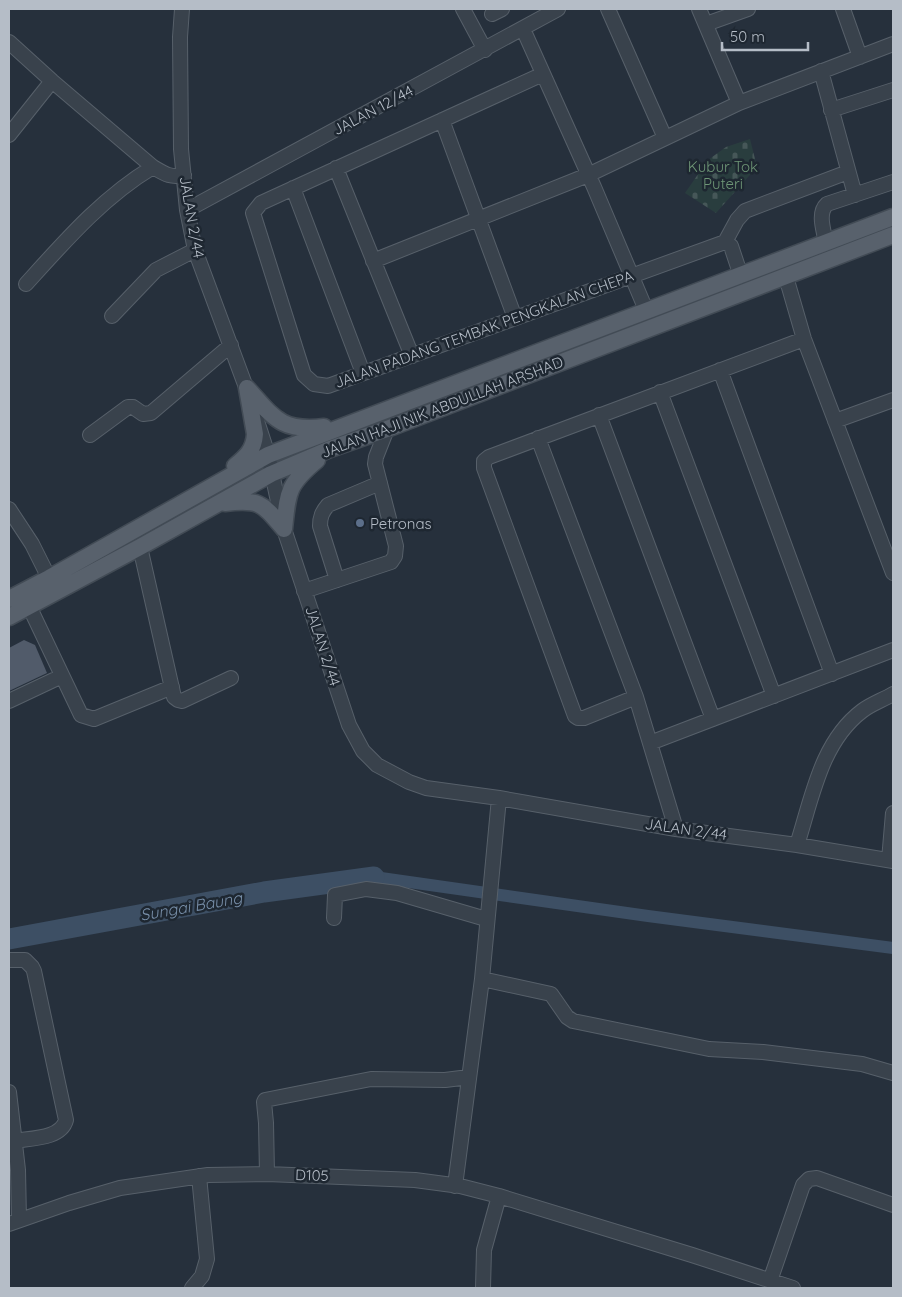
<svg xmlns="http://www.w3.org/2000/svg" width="902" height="1297" font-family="Quicksand,sans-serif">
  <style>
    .cemetery { fill: url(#cemetery-stones) }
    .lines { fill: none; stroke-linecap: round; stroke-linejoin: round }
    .canal { stroke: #3d4f64; stroke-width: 12 }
    .river { stroke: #3d4f64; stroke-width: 21 }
    .building { fill: #515b6a }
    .minor-casing { stroke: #57606a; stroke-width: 16 }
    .major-casing { stroke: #424b55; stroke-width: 19 }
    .minor { stroke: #39424c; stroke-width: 14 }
    .major { stroke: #58616c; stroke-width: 16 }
    .service-dot { fill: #5c6f8a; stroke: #1e2731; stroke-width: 2 }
    .labels { text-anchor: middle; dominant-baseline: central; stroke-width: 5; stroke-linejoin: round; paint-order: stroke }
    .street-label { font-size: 15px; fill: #b5bdc7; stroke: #1e2731 }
    .park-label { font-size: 15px; fill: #6e9676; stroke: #1e2731 }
    .poi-label { font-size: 15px; fill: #b5bdc7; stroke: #1e2731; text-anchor: start }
    .water-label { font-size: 16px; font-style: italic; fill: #788fa9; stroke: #1e2731 }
  </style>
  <defs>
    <pattern id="cemetery-stones" width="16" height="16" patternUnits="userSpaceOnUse" patternTransform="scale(1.25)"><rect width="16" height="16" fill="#293d3e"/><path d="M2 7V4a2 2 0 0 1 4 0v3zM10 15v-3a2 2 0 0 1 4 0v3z" fill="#465758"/></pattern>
  </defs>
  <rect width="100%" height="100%" fill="#26303c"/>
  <!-- cemetery -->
  <path class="cemetery" d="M750 139 757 167 716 213 685 193 708 160 726 147Z"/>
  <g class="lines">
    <!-- canal -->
    <path class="canal" d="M374 877 648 916 893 948"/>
    <!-- river -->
    <path class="river" d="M9 939 264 892 374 877"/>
  </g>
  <!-- building -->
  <path class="building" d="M24 640 35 645 47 673 9 691V648Z"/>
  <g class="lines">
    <defs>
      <path id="minor" d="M182 9 180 37 181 149 187 210 195 250 250 398
        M463 9 485 50
        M608 9 665 138
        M699 9 739 103
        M843 9 860 57
        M492 14 502 9
        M706 24 748 9
        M523 29 594 187 646 310
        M9 42 52 81 153 167C165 174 170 178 184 175
        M821 71 855 195
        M543 74 261 203 253 213 304 375 314 384 328 386 725 242 731 246 741 276
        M831 110 893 90
        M442 120 515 318
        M9 135 52 81
        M336 168 412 356
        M293 188 363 373
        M187 210 558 9
        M725 242 737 220 745 211 848 172
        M826 243C824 231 817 213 827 204L893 182
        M373 261 588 175 739 103 893 44
        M786 277 804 339 893 573
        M26 284C65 241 103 197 153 167
        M112 316 156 270 195 250
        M720 370 832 674
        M660 392 774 696
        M599 415 713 719
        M257 421 268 455 284 529 349 725 363 751 377 765 409 782 426 788 499 798 676 829 797 845 893 861
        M835 421 893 400
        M90 435 128 407H133L143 414 151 413 231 345
        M538 438 636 697 676 829
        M9 509 32 544 49 578
        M140 547 174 697 178 700 182 701 231 678
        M337 580 320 526C320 517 322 512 328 505L380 483
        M304 591 391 562 395 556 396 546 375 464 376 457 387 429
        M29 606 81 715 94 719 172 687
        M636 697 584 718H578L575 716 484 468V461L489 457 804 339
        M9 701 62 676
        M650 743 893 650
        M797 845C812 798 821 742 862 711 871 704 883 700 893 694
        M889 860 893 813
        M334 918 335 895 366 889 397 893 486 919
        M9 960H25L32 967 34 971 66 1120C61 1139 31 1138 14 1141
        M482 979 551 994 567 1017 573 1021 709 1049 763 1052 862 1064 893 1073
        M9 1092 18 1170 19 1220
        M267 1174 266 1123 264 1102 265 1100 371 1079 445 1080 469 1077
        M455 1186 482 979 499 798
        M9 1224 69 1203 120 1188 208 1175 267 1174 415 1180 460 1186 499 1196 692 1255 793 1288
        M770 1281 803 1185 809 1179 817 1178 893 1205
        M192 1288 202 1276 207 1259 199 1176
        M483 1288 484 1250 499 1196"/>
      <path id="major" d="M247 388C274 418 281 432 324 427
        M235 466C246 457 254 450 255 434L247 388
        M225 503C260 499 262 503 284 529
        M284 529C288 492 287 485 317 460
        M9 599 49 578 268 455 893 217
        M9 617 140 547 271 474 330 449 387 429 893 235"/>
    </defs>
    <!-- minor casing -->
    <use href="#minor" class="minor-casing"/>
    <!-- major casing -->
    <use href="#major" class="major-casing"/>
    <!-- minor -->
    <use href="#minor" class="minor"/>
    <!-- major -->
    <use href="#major" class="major"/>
  </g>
  <!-- markers -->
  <circle class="service-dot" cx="360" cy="523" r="5"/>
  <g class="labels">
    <!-- street labels -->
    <g class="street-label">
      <text transform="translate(373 110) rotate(-28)">JALAN 12/44</text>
      <text transform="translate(192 217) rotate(80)">JALAN 2/44</text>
      <text transform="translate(484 329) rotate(-20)">JALAN PADANG TEMBAK PENGKALAN CHEPA</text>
      <text transform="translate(442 407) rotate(-21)">JALAN HAJI NIK ABDULLAH ARSHAD</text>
      <text transform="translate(323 646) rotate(72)">JALAN 2/44</text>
      <text transform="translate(686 829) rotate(8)">JALAN 2/44</text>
      <text transform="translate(312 1175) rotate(2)">D105</text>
    </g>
    <!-- park labels -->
    <g class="park-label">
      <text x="723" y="166">Kubur Tok<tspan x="723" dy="17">Puteri</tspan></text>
    </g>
    <!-- poi labels -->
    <g class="poi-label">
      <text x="370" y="523">Petronas</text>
    </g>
    <!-- water labels -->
    <g class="water-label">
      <text transform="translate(191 906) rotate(-10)">Sungai Baung</text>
    </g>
  </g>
  <!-- border -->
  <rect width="902" height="1297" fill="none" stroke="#b5bdc7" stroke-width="20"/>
  <!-- scale -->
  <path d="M722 42v8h86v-8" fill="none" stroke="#b5bdc7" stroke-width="2.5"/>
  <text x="730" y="42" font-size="15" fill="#b5bdc7" stroke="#1e2731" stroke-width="4" paint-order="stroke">50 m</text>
</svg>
